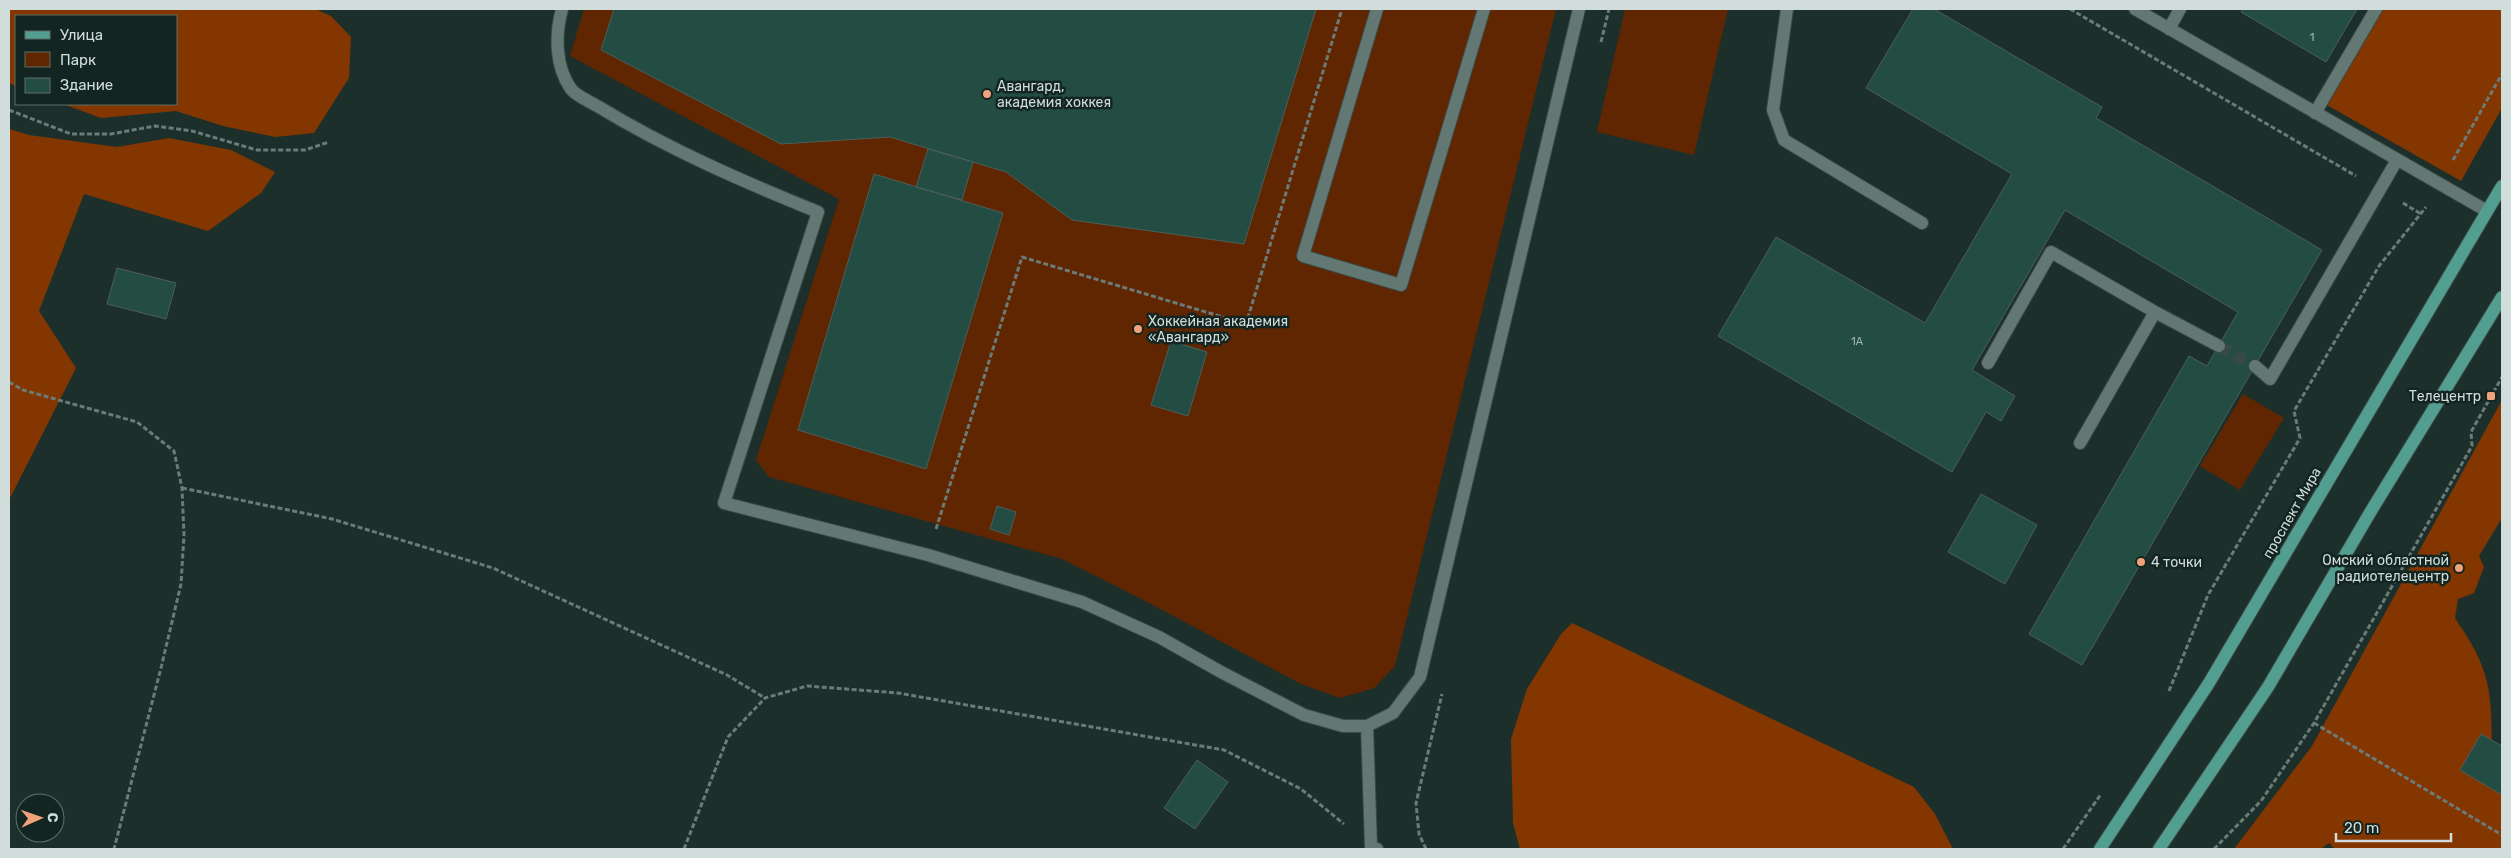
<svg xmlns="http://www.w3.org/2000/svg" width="2511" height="858" font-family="Rubik,sans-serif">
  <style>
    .green { fill: #5f2601 }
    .forest { fill: #843600 }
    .building { fill: #234c43; stroke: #4b5f5a }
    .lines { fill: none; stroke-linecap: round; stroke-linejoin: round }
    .minor-tunnel { stroke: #384945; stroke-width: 12; stroke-dasharray: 12 6; stroke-linecap: butt }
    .minor-casing { stroke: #3b4a47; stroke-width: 14 }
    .major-casing { stroke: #3b4a47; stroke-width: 14 }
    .path { stroke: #6b7b77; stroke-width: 3; stroke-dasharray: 5 2.5; stroke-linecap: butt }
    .minor { stroke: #647873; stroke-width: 12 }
    .major { stroke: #529e90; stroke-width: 12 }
    .poi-dot { fill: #f1a27b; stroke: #132521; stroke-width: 2 }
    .labels { text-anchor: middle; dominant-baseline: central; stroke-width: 5; stroke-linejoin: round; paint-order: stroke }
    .number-label { font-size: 11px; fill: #a6b9b4 }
    .poi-label { font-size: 14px; fill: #d1ddda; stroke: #132521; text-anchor: start }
    .street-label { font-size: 14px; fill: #d1ddda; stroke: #132521 }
  </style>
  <rect width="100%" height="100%" fill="#1d2f2b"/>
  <!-- green -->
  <path class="green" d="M584 9H1556L1395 666 1374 688 1340 698 1301 684 1149 603 1062 559 769 477 756 460 839 199 570 56Z
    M1625 9H1728L1694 155 1597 132Z
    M2243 394 2284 418 2240 490 2200 466Z"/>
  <!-- forest -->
  <path class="forest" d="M9 9H315L331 16 351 37 349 78 314 133 275 137 223 126 176 111 101 118 63 104H176V16H16V86L9 83Z
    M2369 9H2502V108L2461 181 2318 100Z
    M9 129 29 135 117 147 169 138 231 150 275 172 261 193 208 231 84 194 39 311 76 368 9 500Z
    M2502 400V518L2479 556 2484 567 2474 593 2458 599 2455 618C2466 635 2478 652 2484 672 2493 697 2491 727 2492 753L2502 759V849H2335L2329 843 2321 849H2234L2312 746Z
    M1572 623 1914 787 1935 814 1953 849H1520L1513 823 1511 739 1527 689 1561 634Z"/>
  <!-- building -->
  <path class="building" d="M614 9H1316L1244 244 1072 220 1006 172 890 137 781 144 601 50Z
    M1913 9H1934L2102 107 2096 118 2322 250 2082 665 2029 634 2189 356 2207 366 2238 312 2065 210 1972 370 2015 396 2001 421 1986 412 1952 472 1718 336 1776 237 1925 323 2012 174 1866 88Z
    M2243 9H2357L2326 62 2241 12Z
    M928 149 973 162 962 200 916 187Z
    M874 174 1003 213 926 469 798 430Z
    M117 268 176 283 166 319 107 304Z
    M1171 341 1207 352 1188 416 1151 405Z
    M1981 494 2037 525 2005 584 1948 552Z
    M997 506 1016 512 1009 535 990 529Z
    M2481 734 2502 746V795L2460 770Z
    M1197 760 1228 782 1195 829 1164 808Z"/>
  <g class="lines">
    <!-- minor-tunnel -->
    <path class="minor-tunnel" d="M2219 346 2255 366"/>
    <defs>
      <path id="minor" d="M562 9C555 35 555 66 571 89 576 96 591 102 599 107 668 149 744 182 818 212L724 503 928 555 1082 602 1159 637 1221 672 1304 715 1343 726H1367L1393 713 1420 677 1579 9
        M1377 9 1303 256 1401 285 1484 9
        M1787 9 1773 110 1784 140 1922 223
        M2135 9 2487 211
        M2169 29 2180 9
        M2315 113 2376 9
        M1988 363 2051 252 2155 312 2219 346
        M2255 366 2270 379 2397 160
        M2080 443 2155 312
        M1367 726 1371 847 1377 849"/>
      <path id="major" d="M2100 849 2209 683 2502 186
        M2159 849 2268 687 2371 511 2502 297"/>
    </defs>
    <!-- minor casing -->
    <use href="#minor" class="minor-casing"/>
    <!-- major casing -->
    <use href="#major" class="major-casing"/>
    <!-- path -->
    <path class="path" d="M2070 9 2356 176
      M1601 42 1609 9
      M9 110 71 134H111L155 126 192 131 257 150H305L329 142
      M2453 160 2502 74
      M2403 203 2421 214
      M9 382 23 390 137 422 174 451 182 488 184 535 181 584 161 668 114 849
      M182 488 332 519 493 568 727 675 765 698
      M936 529 1022 257 1246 324 1342 9
      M2169 691 2208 595 2300 438 2294 411 2379 266 2426 207
      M2314 723 2502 835
      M684 849 728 737 765 698 807 686 898 693 1224 750 1301 789 1344 824
      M1426 849 1419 834 1416 803 1442 694
      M2063 849 2101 794
      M2214 849 2261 801 2314 723 2472 446 2471 432 2502 377"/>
    <!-- minor -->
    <use href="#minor" class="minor"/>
    <!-- major -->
    <use href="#major" class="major"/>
  </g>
  <!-- markers -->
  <g class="poi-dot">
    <circle cx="987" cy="94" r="5"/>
    <circle cx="1138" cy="329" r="5"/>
    <rect x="2486" y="391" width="10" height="10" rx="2.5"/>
    <circle cx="2141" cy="562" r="5"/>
    <circle cx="2459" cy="568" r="5"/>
  </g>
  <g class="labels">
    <!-- number labels -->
    <g class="number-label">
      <text x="2312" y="37">1</text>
      <text x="1857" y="341">1А</text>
    </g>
    <!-- poi labels -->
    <g class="poi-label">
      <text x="997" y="86">Авангард,<tspan x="997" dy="16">академия хоккея</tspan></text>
      <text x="1148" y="321">Хоккейная академия<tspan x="1148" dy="16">«Авангард»</tspan></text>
      <text x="2481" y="396" text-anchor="end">Телецентр</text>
      <text x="2449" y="560" text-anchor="end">Омский областной<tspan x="2449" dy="16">радиотелецентр</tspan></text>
      <text x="2151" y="562">4 точки</text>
    </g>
    <!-- street labels -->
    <g class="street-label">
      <text transform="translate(2292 513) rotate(-60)">проспект Мира</text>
    </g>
  </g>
  <!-- border -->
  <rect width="2511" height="858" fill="none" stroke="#d1ddda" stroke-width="20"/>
  <!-- legend -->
  <rect x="15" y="15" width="162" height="90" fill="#132521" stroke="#5f6f6b"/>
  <rect x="25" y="31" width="25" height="8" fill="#529e90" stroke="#5f6f6b"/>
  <text x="60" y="40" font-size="15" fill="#d1ddda">Улица</text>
  <rect x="25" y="52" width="25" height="15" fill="#5f2601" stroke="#5f6f6b"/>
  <text x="60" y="65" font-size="15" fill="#d1ddda">Парк</text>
  <rect x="25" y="78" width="25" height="15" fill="#234c43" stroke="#5f6f6b"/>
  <text x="60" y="90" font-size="15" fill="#d1ddda">Здание</text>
  <!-- north arrow -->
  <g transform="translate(40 818) rotate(88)"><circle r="24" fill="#132521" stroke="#5f6f6b"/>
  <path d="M0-4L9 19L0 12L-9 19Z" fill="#f1a27b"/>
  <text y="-8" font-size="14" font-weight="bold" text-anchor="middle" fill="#d1ddda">С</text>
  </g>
  <!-- scale -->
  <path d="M2336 833v8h115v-8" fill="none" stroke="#d1ddda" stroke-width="2.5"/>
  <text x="2344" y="833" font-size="15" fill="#d1ddda" stroke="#132521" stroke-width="4" paint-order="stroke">20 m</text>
</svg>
